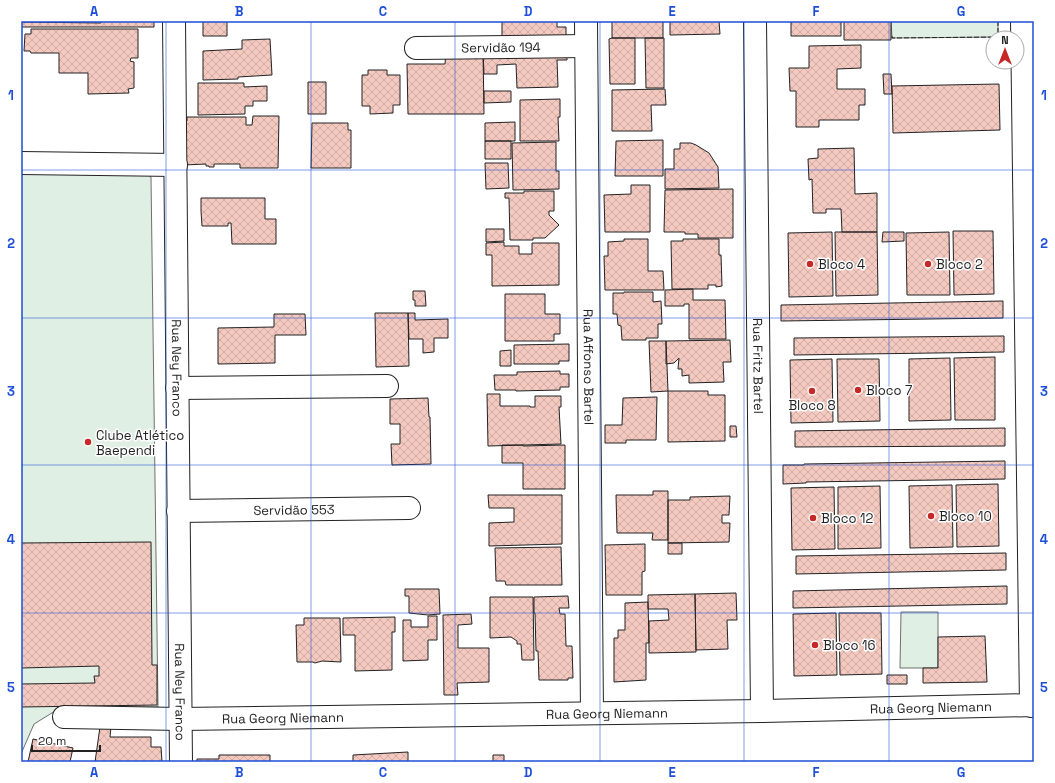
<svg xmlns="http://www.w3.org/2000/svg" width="1055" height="783" font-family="'Space Grotesk',sans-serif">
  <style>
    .pitch { fill: #e0efe3; stroke: #6f6f6f }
    .building { fill: url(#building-cross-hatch); stroke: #222 }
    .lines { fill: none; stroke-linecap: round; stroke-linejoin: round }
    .minor-casing { stroke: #222; stroke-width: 24 }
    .minor { stroke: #fff; stroke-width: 22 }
    .fence { stroke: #222; stroke-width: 1; stroke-dasharray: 5 2; stroke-linecap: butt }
    .grid { fill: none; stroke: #1d4ed8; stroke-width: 1; stroke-opacity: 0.55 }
    .poi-dot { fill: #c62828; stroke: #fff; stroke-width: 1.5 }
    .labels { text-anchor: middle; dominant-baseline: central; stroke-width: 3; stroke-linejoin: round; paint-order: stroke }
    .street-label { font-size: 13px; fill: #222; stroke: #fff }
    .poi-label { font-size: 13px; fill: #222; stroke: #fff; text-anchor: start }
    .neatline { fill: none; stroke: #1d4ed8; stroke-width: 1.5 }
    .grid-label { font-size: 13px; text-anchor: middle; font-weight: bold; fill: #1d4ed8 }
  </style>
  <defs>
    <pattern id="building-cross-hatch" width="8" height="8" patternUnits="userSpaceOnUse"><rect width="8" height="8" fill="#f3c9c0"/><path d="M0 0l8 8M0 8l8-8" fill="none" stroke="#d0aca5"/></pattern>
  </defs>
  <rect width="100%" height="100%" fill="#fff"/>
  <!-- pitch -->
  <path class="pitch" d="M891 21H998V37L892 38Z
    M143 171 151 177 158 707 60 708 34 724 21 754V172Z
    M901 612H938V668H900Z"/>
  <!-- building -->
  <path class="building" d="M101 21H154V27H21V22L101 23Z
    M203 21H227V36H203Z
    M502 21H557V27H566V40H502Z
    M612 21H663V38H612Z
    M670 21H719L720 34 670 35Z
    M791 21H841V36H791Z
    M844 21H891V40H844Z
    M31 29H138V58H131L130 61 134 62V88L128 89 129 93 88 94V73H59V53H31L30 51H24L25 34H31Z
    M612 38H635V84H610L609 39Z
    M645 38H664V88H646Z
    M270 39 272 75 238 77V79L203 80V51L242 49V40Z
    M861 45V68L837 69V89H865V105H859V120H819V127H796V91H790L789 68H809V46Z
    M567 49V60H557L558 87 517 88 516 64 497 65V74H484L483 51Z
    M446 51H483L484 114H408L407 64H445Z
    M368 70H387V75H400V105H393V113L370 114V106H362V75H368Z
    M883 74H891L892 94H884Z
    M308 82H326V114H308Z
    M198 83H244V87L267 86V101H253V106H245V114L198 115Z
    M999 84 1000 130 893 133 892 86Z
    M665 89 666 105H651L652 131H612V90Z
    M484 91H511V102L484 103Z
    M560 99V117H558L559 141H520V100Z
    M253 116H279L278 168H240V164H214V167H209V166H206V164L184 165V121H187V117H246V125H252Z
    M515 122V141H485V123Z
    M312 123H348V130H351V168H311Z
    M663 140V176H615L616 141Z
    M485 141H511V159H485Z
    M556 142V171H559V189L513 190 512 143Z
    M680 143H691L696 145 709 153 718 167 719 188 665 189V169H674V149H680Z
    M854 148 855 194 877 193V232H842L841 209H826V213H813L812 179 809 180 808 159 818 158V149Z
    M485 163H508L509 188 486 189Z
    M631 185H650V232H605L604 195 631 194Z
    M733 189V238H698V234H685V232H664L665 190Z
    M524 191H554V211H549V215L559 225 545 238H533V240H510L509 198H505V193H524Z
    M201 198H265V219H276V244H232L231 223H228V226H202L201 211Z
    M486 229H504V241L486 242Z
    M953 231H993L994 294 954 295Z
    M832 232 833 296 789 297 788 233Z
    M835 232H877L878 295 836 296Z
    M883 232H904V241L882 242Z
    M949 232 950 295H907L906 233Z
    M624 239H648V271H663L664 290H605L604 256H608V242L624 241Z
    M683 239H719V255H721L722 286 716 287V285H708V289H672L671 241H683Z
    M504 242V246H519V254H532V243H559V285L492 286V255H486V243Z
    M693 289V300H725L726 339H689V304H684V306H665V290Z
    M413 291H425L426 306H415V300H413Z
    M624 292H653V302L661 301 662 324H658V338H646V340H622L621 326 618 325 617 314H613V293H624Z
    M505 294H545V314H560V334H554V341H505Z
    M1003 301V318L781 321V305Z
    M375 313H408L409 366 376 367Z
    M408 313H415V320L448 319V338H434V352L423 353V339H409Z
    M274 314H305L306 335H275V363L218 364V328L274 327Z
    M1004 336V352L794 355V338Z
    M730 340 731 362H723L724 382 689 383V375L682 376V369H678L679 358 674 363 666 364V341Z
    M649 341H666L668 391 651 392Z
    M569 344V361H559V364H514V345Z
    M511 350V366H500V351Z
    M995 357V420H955L954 358Z
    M950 358 951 420 909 421V359Z
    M832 359 833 422 791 423 790 360Z
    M837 359H879L880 421 838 422Z
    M560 371V374H569V387H560V390L516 391V390H495L494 375H517V372Z
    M668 391H708V395H725V441L668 442Z
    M487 394H500V406H530V407H535V396H561V407H559L561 444 488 446Z
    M657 397 656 440H626V443H605V425H622L623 398Z
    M428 398 429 417H430L431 464 392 465 391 444H400V424H390V399Z
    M730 426H736L737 437H730Z
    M1005 428V446L795 447V431Z
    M502 445H523V446L565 445V489H523V463H502Z
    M1005 461V479L806 482V483L783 484V465H804V464Z
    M998 484 999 546 957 547 956 485Z
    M952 485 953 547 910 548 909 486Z
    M880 486 881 548 838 549V487Z
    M834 487 835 549 792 550 791 488Z
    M653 491H668V540H652L653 533H617L616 495H653Z
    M488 495H562V544L489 546V523L514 522V508H489Z
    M730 496 729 515H722V523H730L729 542 668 543V500H690V497Z
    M151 542 152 665H157V705L21 707V684L95 683 94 676H99V666L21 668V543Z
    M668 543H682V554H668Z
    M645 544V571L642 572V595H606L605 545Z
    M561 547 562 585H506L505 581H496L495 548Z
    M1006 553V570L796 574V556Z
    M1007 586V604L793 608V591Z
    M405 589H439L440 614 428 615 409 613V596H405Z
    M736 593 737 620H727L728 649 696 650 695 594Z
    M695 594 696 652 649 653V621L669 620 668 609H648V595Z
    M568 596 569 608H559L560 614H565L566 646H572L573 678H568V680H539L538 651H536L535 613H534V597Z
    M490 597H533L534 660H522L521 644H517V641L511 637 490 638Z
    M648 602 649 643H646V680L614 682V638H618V630H625V603Z
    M836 613 837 675 794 676 793 614Z
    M839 613H881L882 674 840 675Z
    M471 614 472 624 458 625V648H489V682L457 683 458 695H444L443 615Z
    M428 616H437V640H428V660L403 661V620H411V627H428Z
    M395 617V632H392V670L355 671V635H343V618Z
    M304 618H340L341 662 322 661 315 663 313 662H297L296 625H304Z
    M985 636 987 682 923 683V668H938V637Z
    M887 675H907V684H887Z
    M100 727H111L110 737H151V747H161L162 762H95Z
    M33 739 73 748 70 762H28Z
    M408 752V762H353V755Z
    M219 755H270V762H197V759H219Z
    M493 755H504V762H493Z"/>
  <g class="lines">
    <defs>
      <g id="minor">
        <path id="s1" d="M174 21 181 762"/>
        <path id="s2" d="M586 21 592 713"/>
        <path id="s3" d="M755 21 762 711"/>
        <path d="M1022 21 1031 706"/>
        <path id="s4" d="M416 48 586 46"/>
        <path d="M21 163 176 165"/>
        <path d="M177 388 387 386"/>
        <path id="s5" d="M178 511 409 508"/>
        <path id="s6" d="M64 717 180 719 762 711 1034 705"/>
      </g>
    </defs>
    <!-- minor casing -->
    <use href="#minor" class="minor-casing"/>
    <!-- minor -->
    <use href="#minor" class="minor"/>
    <!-- fence -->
    <path class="fence" d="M892 36V38L998 37V21"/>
  </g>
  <!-- grid -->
  <path class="grid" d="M166 21V762M311 21V762M455 21V762M600 21V762M744 21V762M889 21V762M21 170H1034M21 318H1034M21 465H1034M21 613H1034"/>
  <!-- markers -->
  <g class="poi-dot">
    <circle cx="810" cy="264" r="4"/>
    <circle cx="928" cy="264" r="4"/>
    <circle cx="858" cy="390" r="4"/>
    <circle cx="812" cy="391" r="4"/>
    <circle cx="88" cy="442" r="4"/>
    <circle cx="931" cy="516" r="4"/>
    <circle cx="813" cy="518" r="4"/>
    <circle cx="815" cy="645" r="4"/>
  </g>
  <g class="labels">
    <!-- street labels -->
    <g class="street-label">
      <text stroke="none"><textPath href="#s4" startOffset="85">Servidão 194</textPath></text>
      <text stroke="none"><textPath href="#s3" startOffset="345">Rua Fritz Bartel</textPath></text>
      <text stroke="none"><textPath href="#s2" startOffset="346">Rua Affonso Bartel</textPath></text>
      <text stroke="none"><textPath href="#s1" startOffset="347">Rua Ney Franco</textPath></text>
      <text stroke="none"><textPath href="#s5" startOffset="116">Servidão 553</textPath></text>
      <text stroke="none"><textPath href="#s1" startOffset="671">Rua Ney Franco</textPath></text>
      <text stroke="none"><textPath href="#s6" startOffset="867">Rua Georg Niemann</textPath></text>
      <text stroke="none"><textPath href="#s6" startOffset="543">Rua Georg Niemann</textPath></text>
      <text stroke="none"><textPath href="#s6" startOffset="219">Rua Georg Niemann</textPath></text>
    </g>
    <!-- poi labels -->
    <g class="poi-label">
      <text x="818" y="264">Bloco 4</text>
      <text x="936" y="264">Bloco 2</text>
      <text x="866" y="390">Bloco 7</text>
      <text x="812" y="405" text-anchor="middle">Bloco 8</text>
      <text x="96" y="435">Clube Atlético<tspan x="96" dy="15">Baependi</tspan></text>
      <text x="939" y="516">Bloco 10</text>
      <text x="821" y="518">Bloco 12</text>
      <text x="823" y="645">Bloco 16</text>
    </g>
  </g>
  <!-- border -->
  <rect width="1055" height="783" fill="none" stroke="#ffffff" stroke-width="44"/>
  <!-- north arrow -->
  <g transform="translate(1005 50)"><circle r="19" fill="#ffffff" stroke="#a7a7a7"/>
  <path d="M0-3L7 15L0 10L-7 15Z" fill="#c62828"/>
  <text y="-6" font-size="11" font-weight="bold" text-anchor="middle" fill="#222222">N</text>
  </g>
  <!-- scale -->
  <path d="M32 745v6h68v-6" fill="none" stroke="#222222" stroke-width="2"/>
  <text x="38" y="745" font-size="12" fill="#222222" stroke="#ffffff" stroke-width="3" paint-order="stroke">20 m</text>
  <rect x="22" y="22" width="1011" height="739" class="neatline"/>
  <g class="grid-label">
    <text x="94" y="16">A</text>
    <text x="239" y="16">B</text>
    <text x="383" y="16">C</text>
    <text x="528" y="16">D</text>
    <text x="672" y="16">E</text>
    <text x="816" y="16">F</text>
    <text x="961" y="16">G</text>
    <text x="11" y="100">1</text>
    <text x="1044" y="100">1</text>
    <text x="11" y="248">2</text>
    <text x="1044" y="248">2</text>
    <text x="11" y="396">3</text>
    <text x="1044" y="396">3</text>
    <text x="11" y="544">4</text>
    <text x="1044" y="544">4</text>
    <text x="11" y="692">5</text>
    <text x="1044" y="692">5</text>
    <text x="94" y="777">A</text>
    <text x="239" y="777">B</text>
    <text x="383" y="777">C</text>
    <text x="528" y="777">D</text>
    <text x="672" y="777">E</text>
    <text x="816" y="777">F</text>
    <text x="961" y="777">G</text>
  </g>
</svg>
